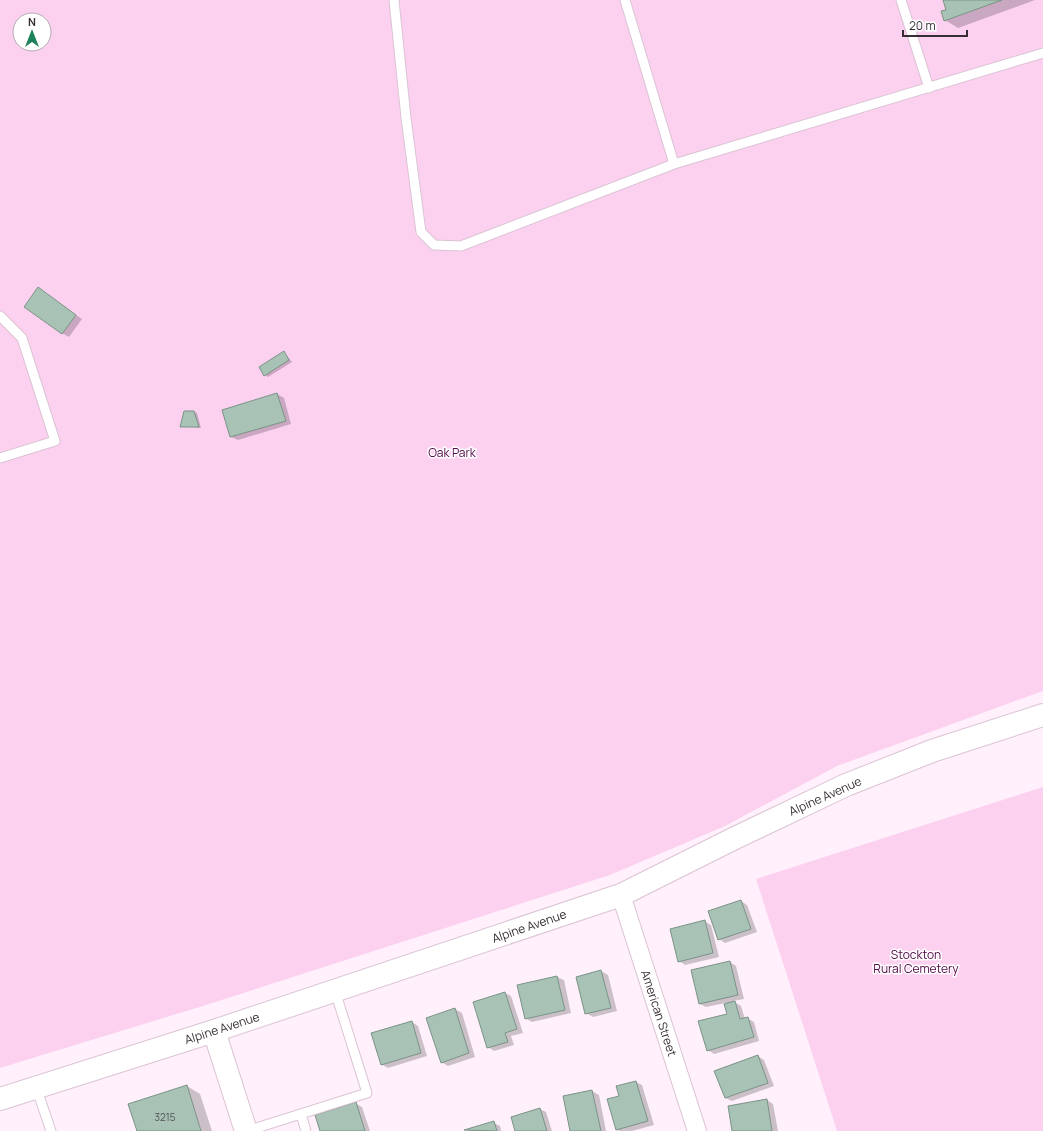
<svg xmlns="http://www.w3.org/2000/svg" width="1043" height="1131" font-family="Manrope,sans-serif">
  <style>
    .green { fill: #fcd1f0; fill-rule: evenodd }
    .shadow { fill: #0003 }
    .building { fill: #a8c3b5; stroke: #7a9386 }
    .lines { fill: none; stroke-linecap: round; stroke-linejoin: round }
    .service-casing { stroke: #dbc3d4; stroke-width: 11 }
    .minor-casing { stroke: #dbc3d4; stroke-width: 20 }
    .tertiary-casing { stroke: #dbc3d4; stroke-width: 24 }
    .service { stroke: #fff; stroke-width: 9 }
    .minor { stroke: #fff; stroke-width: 18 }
    .tertiary { stroke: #fff; stroke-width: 22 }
    .labels { text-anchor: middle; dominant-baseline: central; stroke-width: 3; stroke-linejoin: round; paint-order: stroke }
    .number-label { font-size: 10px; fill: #535355 }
    .park-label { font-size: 12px; fill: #530848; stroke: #fff }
    .street-label { font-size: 12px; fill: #372e35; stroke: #fff }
  </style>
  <rect width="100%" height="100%" fill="#fff0fb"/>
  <!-- green -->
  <path class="green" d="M0 0H1043V691L837 766 725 826 610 875 206 1005 0 1068ZM20 20H44V44H20Z
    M1043 787V1131H837L756 879Z"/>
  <!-- shadow -->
  <path class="shadow" d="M944 0H1035L958 28 945 20 947 10Z
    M44 293 82 319 69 337 62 333Z
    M284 352 292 362 268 377 265 375Z
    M277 394 284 398 291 424 238 440 231 437Z
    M194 412 197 413 201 428 181 426Z
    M741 901 747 905 757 932 725 943 719 939Z
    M704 921 711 925 719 957 685 965 679 961Z
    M730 962 736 966 744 999 733 1001 741 1006 745 1019 747 1018 754 1022 759 1041 714 1054 708 1050 728 1014 725 1003 706 1007 700 1004Z
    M601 971 608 975 617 1011 593 1017 586 1013Z
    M557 977 564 980 571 1013 532 1022 525 1018 518 986Z
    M505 993 511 996 523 1033 511 1036 514 1045 494 1051 488 1047Z
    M455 1009 462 1013 475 1057 448 1066 441 1062Z
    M412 1022 418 1026 427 1056 388 1068 381 1064Z
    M758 1056 764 1060 774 1086 732 1101 725 1098Z
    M636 1082 642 1085 654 1125 632 1131H620L617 1130 609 1100 620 1097Z
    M187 1086 200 1094 212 1131H138Z
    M592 1091 599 1095 606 1131H571Z
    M767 1100 773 1104 778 1131H733Z
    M355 1103 362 1107 370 1131H321Z
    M540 1109 546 1112 552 1131H516Z
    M494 1123 500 1126 501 1131H465Z"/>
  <!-- building -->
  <path class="building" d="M943 0H1002L944 21 941 11 946 10Z
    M38 287 76 315 62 334 24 307Z
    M284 351 289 360 264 376 259 367Z
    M277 393 286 421 230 437 222 410Z
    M184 411H194L199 427H180Z
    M741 900 751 929 718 940 708 911Z
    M705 920 713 953 678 962 670 929Z
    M730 961 738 995 699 1004 691 970Z
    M601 970 611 1008 585 1014 576 977Z
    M557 976 565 1010 525 1019 517 985Z
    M505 992 517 1029 505 1033 508 1042 487 1048 473 1002Z
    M735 1001 740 1019 748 1017 754 1037 707 1051 698 1021 727 1014 724 1004Z
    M455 1008 469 1053 441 1063 426 1018Z
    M412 1021 421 1053 381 1065 371 1033Z
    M758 1055 768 1083 725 1098 714 1071Z
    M636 1081 648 1121 616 1130 607 1099 619 1096 616 1086Z
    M187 1085 201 1131H137L128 1104Z
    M592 1090 601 1131H570L563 1096Z
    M767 1099 772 1131H732L728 1106Z
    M356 1102 365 1131H320L315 1115Z
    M540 1108 547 1131H515L511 1117Z
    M494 1121 497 1131 464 1130Z"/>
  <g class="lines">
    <defs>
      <path id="service" d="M394 0 406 118 421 232 434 245 461 246 674 164
        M625 0 674 164 1043 53
        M901 0 929 88
        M0 316 22 338 55 441 0 458
        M36 1087 51 1131
        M301 1114 306 1131
        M247 1131 367 1093 335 991"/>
      <path id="minor" d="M621 895 697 1131"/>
      <path id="tertiary" d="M214 1031 246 1131
        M0 1099 214 1031 621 895 735 838 846 785 932 751 1043 715"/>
    </defs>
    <!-- service casing -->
    <use href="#service" class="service-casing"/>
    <!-- minor casing -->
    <use href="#minor" class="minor-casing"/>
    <!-- tertiary casing -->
    <use href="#tertiary" class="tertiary-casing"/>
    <!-- service -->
    <use href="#service" class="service"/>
    <!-- minor -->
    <use href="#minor" class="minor"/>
    <!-- tertiary -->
    <use href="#tertiary" class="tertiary"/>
  </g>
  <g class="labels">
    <!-- number labels -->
    <g class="number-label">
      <text x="165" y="1117">3215</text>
    </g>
    <!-- park labels -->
    <g class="park-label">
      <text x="452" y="452">Oak Park</text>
      <text x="916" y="954">Stockton<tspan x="916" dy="14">Rural Cemetery</tspan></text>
    </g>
    <!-- street labels -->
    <g class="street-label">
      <text transform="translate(825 796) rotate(-24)">Alpine Avenue</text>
      <text transform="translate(529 926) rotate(-19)">Alpine Avenue</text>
      <text transform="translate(659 1013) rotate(72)">American Street</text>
      <text transform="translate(222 1028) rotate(-18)">Alpine Avenue</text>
    </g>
  </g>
  <!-- north arrow -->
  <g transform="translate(32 32)"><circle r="19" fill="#ffffff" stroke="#afabae"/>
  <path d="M0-3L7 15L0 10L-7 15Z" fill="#1e825c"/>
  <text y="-6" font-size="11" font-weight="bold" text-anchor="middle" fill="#372e35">N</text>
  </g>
  <!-- scale -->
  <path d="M903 30v6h64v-6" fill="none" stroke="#372e35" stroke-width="2"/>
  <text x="909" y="30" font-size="12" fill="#372e35" stroke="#ffffff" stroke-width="3" paint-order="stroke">20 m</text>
</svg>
